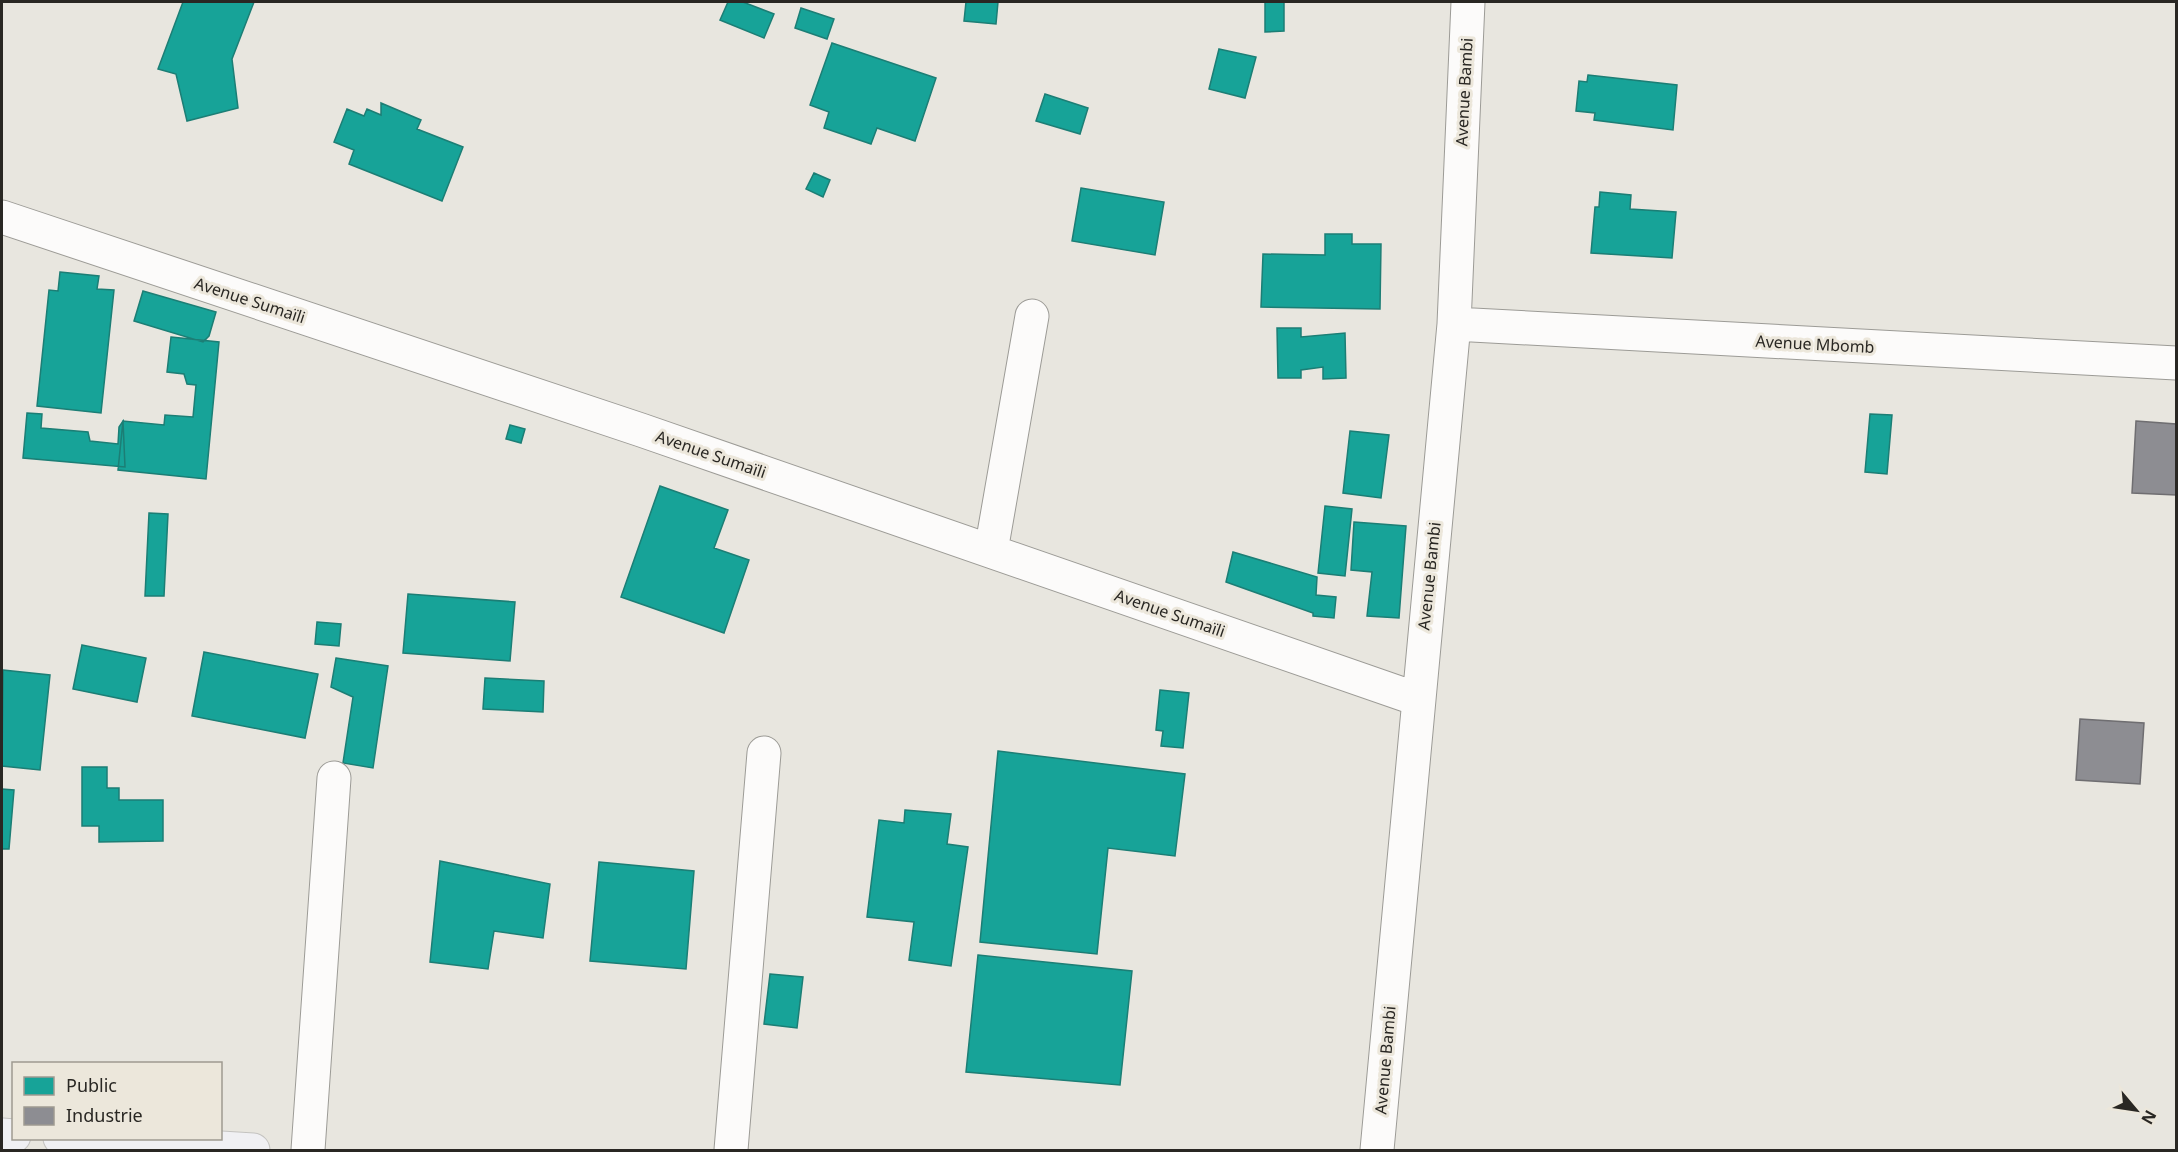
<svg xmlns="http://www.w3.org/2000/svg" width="2178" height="1152" font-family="'Noto Sans',sans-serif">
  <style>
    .public { fill: #17a398; stroke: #1c7e75; stroke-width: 1.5 }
    .industry { fill: #8d8d92; stroke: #6f6e71; stroke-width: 1.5 }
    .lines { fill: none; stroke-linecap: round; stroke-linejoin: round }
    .minor-casing { stroke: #9c9b96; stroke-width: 35 }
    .major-casing { stroke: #c4c3c0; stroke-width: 35 }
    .minor { stroke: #fcfbfa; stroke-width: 33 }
    .major { stroke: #f0f0f3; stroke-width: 33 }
    .labels { text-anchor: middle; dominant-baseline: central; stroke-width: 6; stroke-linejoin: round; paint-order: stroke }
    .street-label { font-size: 16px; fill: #292723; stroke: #ece7db }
  </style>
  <rect width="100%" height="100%" fill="#e8e6df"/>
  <!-- public -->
  <path class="public" d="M183 2H254L232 59 238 108 187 121 176 74 158 69Z
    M728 2H743L774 14 764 38 720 20Z
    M966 2H998L996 24 964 21Z
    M1265 2H1284V31L1265 32Z
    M801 8 834 19 827 39 795 28Z
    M832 43 936 78 915 141 877 128 871 144 824 128 829 112 810 105Z
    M1219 49 1256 57 1245 98 1209 89Z
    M1588 75 1677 85 1673 130 1594 120 1595 113 1576 111 1579 81 1587 82Z
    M1045 94 1088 108 1080 134 1036 121Z
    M381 103 421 120 417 129 463 147 442 201 349 164 354 150 334 142 347 109 364 116 367 109 381 115Z
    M814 173 830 180 823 197 806 189Z
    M1081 188 1164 202 1155 255 1072 241Z
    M1600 192 1631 195 1630 209 1676 212 1672 258 1591 253 1595 207H1599Z
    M1325 234H1352V244H1381L1380 309 1261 307 1263 254 1325 255Z
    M60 272 99 276 97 289 114 290 101 413 37 406 49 290 58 291Z
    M143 291 216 312 209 336 203 342 134 321Z
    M1277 328H1301V337L1345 333 1346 378 1323 379V367L1301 370V378H1278Z
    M171 337 219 342 206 479 118 470 123 421 164 425 165 415 193 417 196 385 187 384 184 374 167 372Z
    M27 413 42 414 41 428 88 432 90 441 118 444 119 427 123 421 125 467 23 458Z
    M1870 414 1892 415 1887 474 1865 472Z
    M510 425 525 429 521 443 506 439Z
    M1350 431 1389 435 1381 498 1343 493Z
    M660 486 728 510 714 548 749 560 724 633 621 597Z
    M1325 506 1352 509 1345 576 1318 573Z
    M149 513 168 514 164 596H145Z
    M1354 522 1406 526 1399 618 1367 616 1372 572 1351 570Z
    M1233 552 1317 577 1316 595 1336 597 1334 618 1313 616V613L1226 582Z
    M408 594 515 602 510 661 403 653Z
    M317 622 341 624 339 646 315 644Z
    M82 645 146 658 137 702 73 689Z
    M204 652 318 674 305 738 192 716Z
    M336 658 388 666 373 768 343 763 353 697 331 687Z
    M3 670 50 675 40 770 2 766Z
    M485 678 544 681 543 712 483 709Z
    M1160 690 1189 693 1183 748 1161 746 1163 731 1156 730Z
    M998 751 1185 774 1175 856 1108 848 1097 954 980 942Z
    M82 767H107V788H119V800H163V841L99 842V826H82Z
    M2 789 14 790 9 849H2Z
    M905 810 951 814 947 844 968 847 951 966 909 960 914 922 867 917 879 820 904 823Z
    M440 861 550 884 543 938 494 931 488 969 430 962Z
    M599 862 694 871 686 969 590 961Z
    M978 955 1132 971 1120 1085 966 1072Z
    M770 974 803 977 797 1028 764 1024Z"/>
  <!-- industry -->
  <path class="industry" d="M2136 421 2176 424V495L2132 493Z
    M2080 719 2144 723 2140 784 2076 780Z"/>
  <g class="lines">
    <defs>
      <path id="minor" d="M2 217 641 430 1417 699
        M1454 324 2176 363
        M991 551 1032 316
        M308 1150 334 778
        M731 1150 764 753
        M1377 1150 1454 324 1468 2"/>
      <path id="major" d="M2 1135 14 1136
        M60 1138 253 1150"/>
    </defs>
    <!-- minor casing -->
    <use href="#minor" class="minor-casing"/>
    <!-- major casing -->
    <use href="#major" class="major-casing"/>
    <!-- minor -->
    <use href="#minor" class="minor"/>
    <!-- major -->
    <use href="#major" class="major"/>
  </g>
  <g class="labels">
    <!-- street labels -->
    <g class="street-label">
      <text transform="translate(1464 92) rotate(-87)">Avenue Bambi</text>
      <text transform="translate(250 300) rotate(18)">Avenue Sumaïli</text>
      <text transform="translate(1815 344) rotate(3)">Avenue Mbomb</text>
      <text transform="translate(711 454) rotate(19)">Avenue Sumaïli</text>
      <text transform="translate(1429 576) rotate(-84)">Avenue Bambi</text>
      <text transform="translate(1170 613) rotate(19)">Avenue Sumaïli</text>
      <text transform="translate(1385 1060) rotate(-85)">Avenue Bambi</text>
    </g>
  </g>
  <!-- border -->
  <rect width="2178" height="1152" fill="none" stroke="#292723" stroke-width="6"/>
  <!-- legend -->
  <rect x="12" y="1062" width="210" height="78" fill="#ece7db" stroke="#9e9a91" stroke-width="1.5"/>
  <rect x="24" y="1077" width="30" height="18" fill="#17a398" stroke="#9e9a91" stroke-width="1.5"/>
  <text x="66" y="1092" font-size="18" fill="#292723">Public</text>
  <rect x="24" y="1107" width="30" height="18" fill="#8d8d92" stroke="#9e9a91" stroke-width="1.5"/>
  <text x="66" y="1122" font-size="18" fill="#292723">Industrie</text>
  <!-- north arrow -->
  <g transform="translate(2136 1110) rotate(119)" stroke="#ece7db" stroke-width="4.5" paint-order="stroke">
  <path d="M0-4.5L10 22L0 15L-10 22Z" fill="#292723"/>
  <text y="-9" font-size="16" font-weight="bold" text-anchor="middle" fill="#292723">N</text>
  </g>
</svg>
